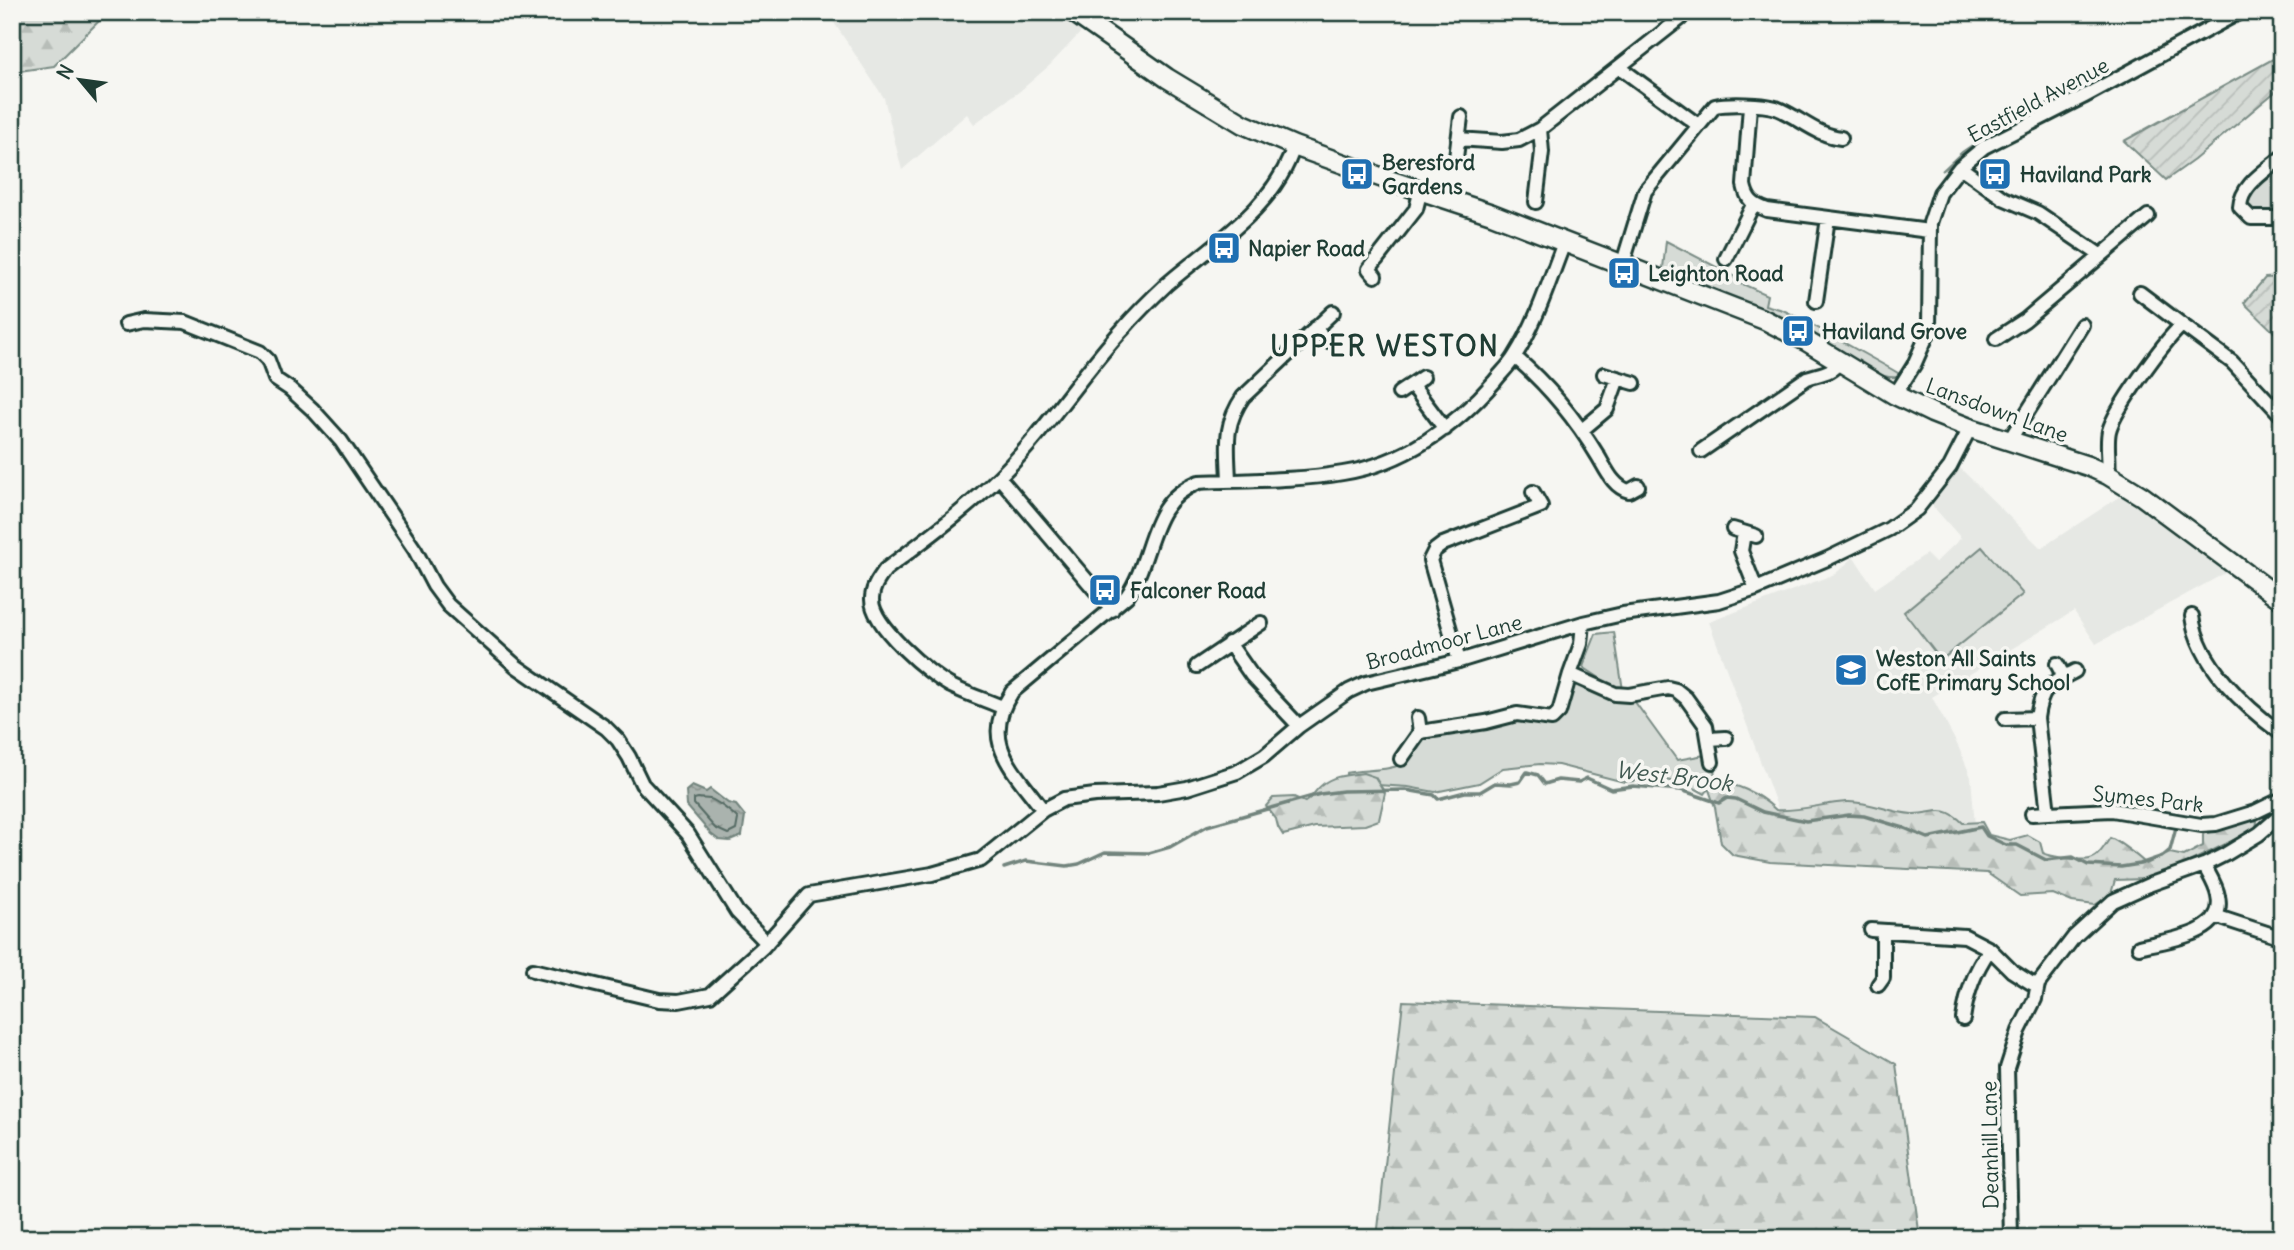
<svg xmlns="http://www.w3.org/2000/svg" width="2294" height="1250" font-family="Delius,sans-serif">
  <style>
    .built { fill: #e6e8e4 }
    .green { fill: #d6dbd6; stroke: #7a8c85; stroke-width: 2 }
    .forest { fill: url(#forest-firs); stroke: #7a8c85; stroke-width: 2 }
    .garden { fill: url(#garden-furrows); stroke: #7a8c85; stroke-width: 2 }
    .water { fill: url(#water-ripples); stroke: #72847d; stroke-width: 2 }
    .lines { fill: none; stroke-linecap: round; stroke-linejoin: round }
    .shore { stroke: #576c65; stroke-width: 2 }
    .stream { stroke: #72847d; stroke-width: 3.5 }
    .street-casing { stroke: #1f3d34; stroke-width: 18 }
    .secondary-casing { stroke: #1f3d34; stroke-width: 23 }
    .street { stroke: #f6f6f2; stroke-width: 12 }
    .secondary { stroke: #f6f6f2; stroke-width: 18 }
    .labels { text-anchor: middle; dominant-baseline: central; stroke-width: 7; stroke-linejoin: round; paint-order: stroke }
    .street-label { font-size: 21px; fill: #1f3d34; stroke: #f6f6f2 }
    .poi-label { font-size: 21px; font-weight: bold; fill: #1f3d34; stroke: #f6f6f2; text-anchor: start }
    .water-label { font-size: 23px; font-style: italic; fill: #425a52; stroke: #f6f6f2 }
    .district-label { font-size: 28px; font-weight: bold; letter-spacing: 2px; fill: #1f3d34; stroke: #f6f6f2 }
  </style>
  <defs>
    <pattern id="forest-firs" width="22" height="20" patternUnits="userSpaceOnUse" patternTransform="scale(1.75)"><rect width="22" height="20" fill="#d6dbd6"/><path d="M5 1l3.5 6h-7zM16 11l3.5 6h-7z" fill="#b7bdb8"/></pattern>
    <pattern id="garden-furrows" width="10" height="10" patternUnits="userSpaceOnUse" patternTransform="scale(1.75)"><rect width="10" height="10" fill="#d6dbd6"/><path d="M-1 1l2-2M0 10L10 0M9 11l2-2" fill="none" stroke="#b7bdb8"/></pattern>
    <pattern id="water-ripples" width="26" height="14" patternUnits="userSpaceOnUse" patternTransform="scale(1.75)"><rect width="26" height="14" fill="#aab3ae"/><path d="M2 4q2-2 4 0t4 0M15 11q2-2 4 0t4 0" fill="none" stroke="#8a938e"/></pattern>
  </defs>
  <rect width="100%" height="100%" fill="#f6f6f2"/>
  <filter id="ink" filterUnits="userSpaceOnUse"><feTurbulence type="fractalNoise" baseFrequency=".0143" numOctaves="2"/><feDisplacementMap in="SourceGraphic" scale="14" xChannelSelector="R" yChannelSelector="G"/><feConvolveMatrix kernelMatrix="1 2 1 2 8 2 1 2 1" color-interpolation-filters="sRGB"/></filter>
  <g filter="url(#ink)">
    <!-- built -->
    <path class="built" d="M827 12H1057L1083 30 1050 65 1020 91 974 124 967 114 902 170 884 98Z
      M1960 468 2041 548 2124 494 2227 572 2096 644 2074 611 1932 697 1958 746 1971 777 1975 826 1779 812 1709 622 1835 574 1854 557 1875 589 1926 554 1935 563 1961 538 1930 503Z"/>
    <!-- green -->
    <path class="green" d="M2108 72 2110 75 1984 142 1942 171 1962 152 1978 141Z
      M2282 164V213C2268 213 2253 217 2247 203L2250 191Z
      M1666 241 1734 276 1738 282 1767 295 1765 305 1783 310 1807 322 1893 370 1898 373V377C1876 380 1859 361 1841 350 1784 317 1723 293 1663 268Z
      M1982 547 2023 594 1941 660 1904 612Z
      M1614 632 1623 690 1615 688 1583 667 1596 634Z
      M1575 682 1635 702 1677 760 1705 755 1707 766H1714L1715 780 1705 794 1685 783 1656 779 1624 782 1558 765 1540 764 1503 768 1479 783 1435 792 1408 787 1346 783V773C1362 769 1394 772 1406 761 1414 753 1417 741 1428 735L1516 719 1556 724 1566 715 1572 685Z"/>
    <!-- forest -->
    <path class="forest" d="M108 12 54 66 12 72V13Z
      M1363 773 1375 777 1385 793 1379 820 1365 825 1315 827 1283 835 1278 827 1276 819 1266 806 1273 798 1294 797 1305 802C1313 797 1315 790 1322 785 1333 775 1349 775 1363 773Z
      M1710 780C1737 784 1757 792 1776 810 1800 812 1823 803 1847 802 1870 801 1890 813 1912 814 1934 815 1942 802 1963 823L1982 822 1989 835 2010 840 2028 835 2040 842 2043 853C2051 857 2080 861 2090 859 2099 857 2105 845 2110 838 2117 840 2139 857 2146 864L2170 853 2184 856 2203 846V835L2207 828 2247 819 2257 821 2256 829 2165 874 2145 879 2115 880 2111 894 2095 905 2072 902 2053 894 2020 896 1987 873 1770 862 1733 855 1721 843 1715 807 1707 784Z
      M1403 1001 1815 1017 1896 1064 1920 1238H1377Z"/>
    <!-- garden -->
    <path class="garden" d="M2282 54V86L2194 160 2166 180 2124 141Z
      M2282 277V340L2244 303 2265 278Z"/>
    <!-- water -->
    <path class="water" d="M692 786 706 792 710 789 728 803 736 805 745 816 742 836 730 841 719 840 711 834 687 806 686 791Z"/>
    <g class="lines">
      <!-- shore -->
      <path class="shore" d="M698 798C702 799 706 798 710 799 716 800 735 815 738 819L736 830 728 834 715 828 694 804V799Z"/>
      <!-- stream -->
      <path class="stream" d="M2245 809 2268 798
        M1004 868 1026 861 1067 866 1079 864 1105 852 1149 853 1170 847 1207 826 1320 794 1343 791 1406 790 1434 795 1438 799 1465 792H1480L1495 783 1511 784 1520 782 1527 772 1538 775 1545 784 1558 780 1579 782 1587 778 1611 789 1633 786 1681 790 1719 803 1727 798 1736 799 1763 812 1806 821 1849 815 1864 816 1904 828 1928 838 1981 827 1987 836 2006 845H2017L2046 860 2073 857 2088 865 2121 867 2140 864 2163 856 2170 850 2177 824"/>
      <defs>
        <path id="street" d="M1619 67 1698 125
          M1750 106 1744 185C1747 200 1753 205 1767 210L1929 231
          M1458 139 1502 142 1519 140 1540 129 1681 18
          M2282 157C2266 171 2241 185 2240 207L2251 218H2282
          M1456 158 1461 117
          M1960 167 2003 198 2038 213 2100 255
          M1536 202 1542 152 1540 129
          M1726 259 1753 205
          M1622 266 1645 191 1715 106C1728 103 1763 104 1776 108 1799 117 1816 135 1841 138
          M1375 276 1369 269 1416 209 1421 189
          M2140 293 2185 327
          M1816 301 1828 218
          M126 324 144 320 185 322 260 352 268 360 275 379 290 389 313 410 341 441 415 550 434 586 448 605 516 666 606 728 618 740 629 757 642 784 688 834 737 912 767 943
          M1315 328 1327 341
          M1996 339 2025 320 2148 216
          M1515 357C1549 386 1575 418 1598 456 1606 469 1613 487 1629 491L1638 486
          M1604 374 1634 383
          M1412 385 1445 429
          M1399 393 1423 377
          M1895 395 1914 365 1929 331 1930 223 1940 193 1960 167 1984 147 2083 97 2240 12
          M1582 430 1607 409 1618 378
          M2009 441 2082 325
          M1701 451 1807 378C1821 373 1831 374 1840 361
          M2108 475C2110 461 2106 445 2109 431 2114 410 2163 343 2180 327H2185L2232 362 2282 416
          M999 477 1112 610
          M1229 481C1228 447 1223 426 1243 397L1333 312
          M1733 529 1756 536
          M1744 533 1741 551 1756 589
          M2192 616C2198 664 2245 707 2282 734
          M1583 623 1581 644 1570 674 1615 694 1629 695 1668 688 1676 690 1686 698 1706 726 1712 762
          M1229 643 1252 676 1299 726
          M1459 661 1430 560 1435 550 1443 544 1541 506 1533 492
          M2057 664 2064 677
          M1197 666 1261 623
          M2075 671C2049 685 2041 687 2037 718L2048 813 2112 810 2201 825 2216 824 2255 812 2282 799
          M1002 707C985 700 967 694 951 686 929 674 871 625 872 599 872 587 879 579 885 570 924 540 965 511 1000 476 1046 431 1079 377 1122 330 1136 314 1152 298 1167 284 1213 244 1275 208 1294 146
          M2005 719 2037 718
          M1420 732 1486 722 1517 714 1552 719 1559 712 1570 674
          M1709 739 1726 738
          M1401 759 1420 732 1418 718
          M1043 810C1013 769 979 742 1012 692L1127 596C1155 555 1147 502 1199 482 1247 480 1296 481 1343 473 1403 464 1456 426 1495 381 1501 373 1510 365 1515 356 1537 321 1549 281 1564 243
          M2032 814 2048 813
          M2215 916 2282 938
          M1871 930 1965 936 1990 949 2012 971 2031 983 2038 984
          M2139 947C2164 940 2227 936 2218 896 2216 885 2209 875 2204 865
          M533 970 659 1000 679 1001 710 995 763 947 809 895 932 874 981 860 1043 810 1064 799 1095 795 1158 793 1187 788 1237 772 1264 756 1299 726 1349 691 1366 683 1459 661 1583 623 1623 614 1719 601 1756 589 1827 559 1889 529 1917 509 1950 467 1970 428
          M1878 985 1883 978V931
          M1963 1019C1967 992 1974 972 1990 949
          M2011 1238 2007 1068 2019 1031 2035 999 2038 984 2074 937 2113 901 2151 884 2204 865 2226 854 2259 834 2282 814"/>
        <path id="secondary" d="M1073 12 1167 78 1243 124 1294 146 1383 178 1492 214 1765 320 1806 341 1895 395 1932 413 1970 428 2088 466 2108 475 2142 496 2282 600"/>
      </defs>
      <!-- street casing -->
      <use href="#street" class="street-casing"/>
      <!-- secondary casing -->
      <use href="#secondary" class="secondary-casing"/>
      <!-- street -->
      <use href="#street" class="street"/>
      <!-- secondary -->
      <use href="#secondary" class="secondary"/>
    </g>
  </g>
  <!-- icons -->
  <defs>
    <symbol id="bus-square" viewBox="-11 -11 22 22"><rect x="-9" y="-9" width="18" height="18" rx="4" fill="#1f6fb2" stroke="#f6f6f2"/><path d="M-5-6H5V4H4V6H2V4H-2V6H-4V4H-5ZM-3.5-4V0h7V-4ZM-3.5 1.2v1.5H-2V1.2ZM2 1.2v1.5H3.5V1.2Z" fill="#fff"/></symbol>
    <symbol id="school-square" viewBox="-11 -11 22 22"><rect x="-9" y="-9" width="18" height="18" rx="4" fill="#1f6fb2" stroke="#f6f6f2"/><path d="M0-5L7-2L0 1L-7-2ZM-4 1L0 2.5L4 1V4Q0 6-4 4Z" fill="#fff"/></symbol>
  </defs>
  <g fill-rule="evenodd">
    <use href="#bus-square" x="1338" y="155" width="38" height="38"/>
    <use href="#bus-square" x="1976" y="155" width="38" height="38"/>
    <use href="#bus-square" x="1205" y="229" width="38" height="38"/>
    <use href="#bus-square" x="1605" y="254" width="38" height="38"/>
    <use href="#bus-square" x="1779" y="312" width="38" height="38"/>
    <use href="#bus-square" x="1086" y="571" width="38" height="38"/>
    <use href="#school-square" x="1832" y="651" width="38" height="38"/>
  </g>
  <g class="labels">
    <!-- street labels -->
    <g class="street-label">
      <text transform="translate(2038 100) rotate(-28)">Eastfield Avenue</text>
      <text transform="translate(1997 410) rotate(20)">Lansdown Lane</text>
      <text transform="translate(1444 642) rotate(-15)">Broadmoor Lane</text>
      <text transform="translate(2148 799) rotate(6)">Symes Park</text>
      <text transform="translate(1990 1145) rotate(-91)">Deanhill Lane</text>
    </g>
    <!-- poi labels -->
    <g class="poi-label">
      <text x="1382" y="162">Beresford<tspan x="1382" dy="24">Gardens</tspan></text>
      <text x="2020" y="174">Haviland Park</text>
      <text x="1248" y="248">Napier Road</text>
      <text x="1648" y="273">Leighton Road</text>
      <text x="1822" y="331">Haviland Grove</text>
      <text x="1130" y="590">Falconer Road</text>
      <text x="1876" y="658">Weston All Saints<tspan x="1876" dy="24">CofE Primary School</tspan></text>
    </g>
    <!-- water labels -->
    <g class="water-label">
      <text transform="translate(1674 776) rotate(7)">West Brook</text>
    </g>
    <!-- district labels -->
    <g class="district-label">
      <text x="1385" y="346">UPPER WESTON</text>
    </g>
  </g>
  <!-- margin -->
  <rect width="2294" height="1250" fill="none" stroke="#f6f6f2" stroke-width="42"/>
  <rect x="21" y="21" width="2252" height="1208" fill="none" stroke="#1f3d34" stroke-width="2.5" filter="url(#ink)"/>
  <!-- north arrow -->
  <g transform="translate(80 80) rotate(299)" stroke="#f6f6f2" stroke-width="5" paint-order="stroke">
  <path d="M0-5L12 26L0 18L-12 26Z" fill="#1f3d34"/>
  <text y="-10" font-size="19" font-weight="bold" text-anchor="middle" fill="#1f3d34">N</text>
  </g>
</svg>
